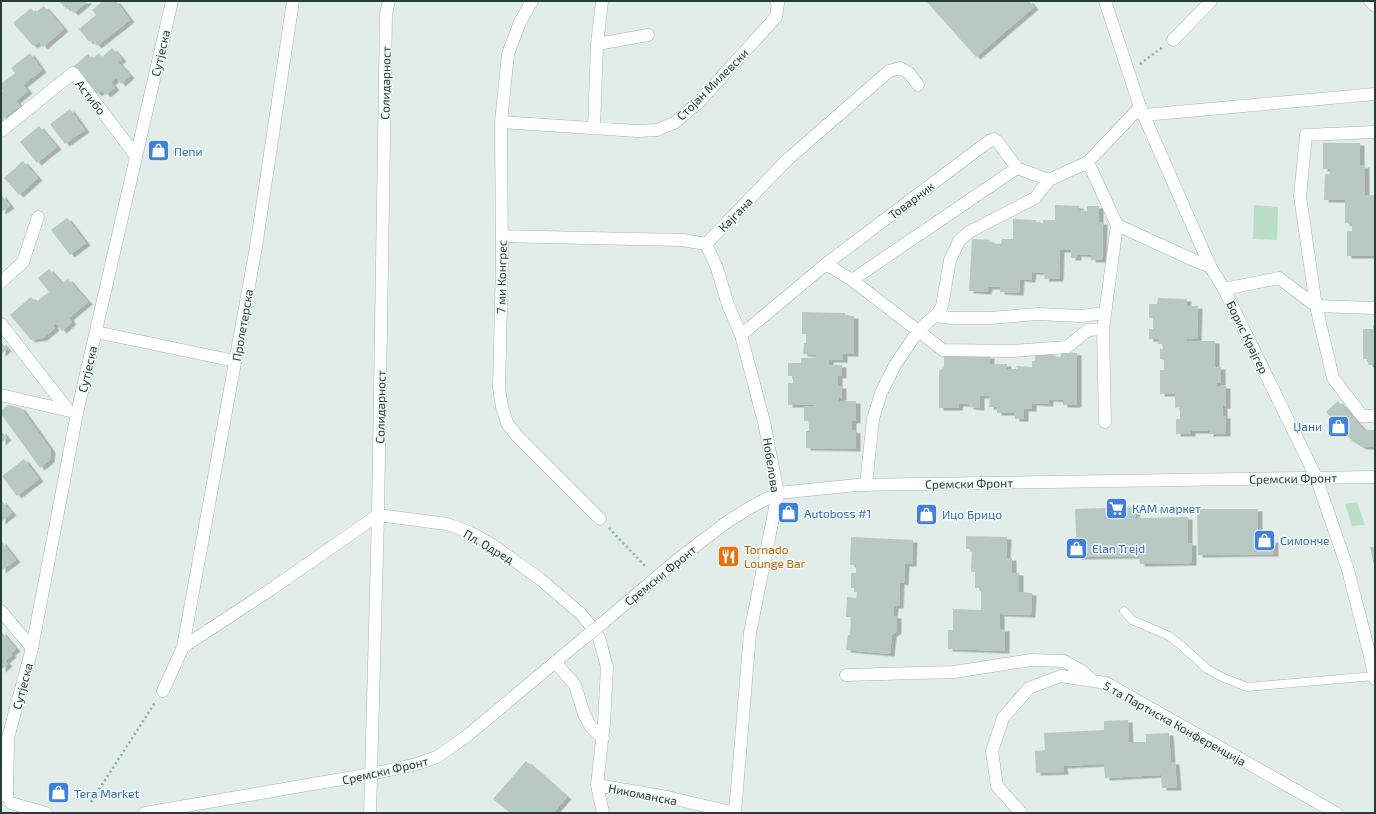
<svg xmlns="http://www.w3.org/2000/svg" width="1376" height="814" font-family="'Exo 2',sans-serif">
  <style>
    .green { fill: #bbdec8 }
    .building { fill: #b8c8c2; filter: url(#shadow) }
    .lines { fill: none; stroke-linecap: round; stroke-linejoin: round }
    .service-casing { stroke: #a5b5b1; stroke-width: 9 }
    .minor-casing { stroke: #a5b5b1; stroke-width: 13 }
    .tertiary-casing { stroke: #a5b5b1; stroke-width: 13 }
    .path { stroke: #82b1a7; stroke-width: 2.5; stroke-dasharray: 2 3; stroke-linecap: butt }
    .service { stroke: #fff; stroke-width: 8 }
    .minor { stroke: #fff; stroke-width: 12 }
    .tertiary { stroke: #fff; stroke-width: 12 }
    .tertiary-bridge-casing { stroke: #a5b5b1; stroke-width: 13; stroke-linecap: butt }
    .tertiary-bridge { stroke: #fff; stroke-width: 12 }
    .labels { text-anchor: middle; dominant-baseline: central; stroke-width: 3; stroke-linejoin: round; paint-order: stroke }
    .street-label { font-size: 12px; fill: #223f39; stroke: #f3f9f7 }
    .shop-label { font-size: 12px; fill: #366cbe; stroke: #f3f9f7; text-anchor: start }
    .food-label { font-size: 12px; fill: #c56008; stroke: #f3f9f7; text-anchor: start }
  </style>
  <defs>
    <filter id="shadow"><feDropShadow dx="4.5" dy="2.5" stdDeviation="0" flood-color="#0004"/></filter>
  </defs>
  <rect width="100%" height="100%" fill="#e2ede9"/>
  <!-- green -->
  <path class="green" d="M1254 205 1278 207 1277 240 1253 239Z
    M1357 502 1365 525 1352 526 1345 504Z"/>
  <!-- building -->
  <path class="building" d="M59 1H88L74 13 68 7 66 9Z
    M103 1H116L130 20 97 46 92 40 89 42 79 29 96 15 92 10Z
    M926 1H1029L1034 7 976 57Z
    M44 6 64 29 43 47 39 42 33 46 13 23 31 8 35 13Z
    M112 48 122 59 118 62 130 76 121 84 116 78 111 83 115 88 106 95 102 90 97 94 74 66 88 54 92 59 99 53 102 57Z
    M30 53 42 70 23 85 28 91 16 101 20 106 3 119 6 122 1 126V92L3 91 1 88V84L15 73 11 68Z
    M70 109 85 130 65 144 50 124Z
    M39 126 57 147 37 163 20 142Z
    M1323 143H1360V166L1365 165V195H1375V256H1347V231H1352V224L1345 223V200H1324L1325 174H1330V169H1323Z
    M23 161 38 178 19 195 4 178Z
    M1 194 10 206 1 212Z
    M1055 205 1079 206V210L1087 211V206H1099V222H1103L1102 260H1091V255L1077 254V258H1071V250H1060L1059 279H1044L1045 273 1032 272 1031 280 1020 279 1019 293 1000 292V287H988L987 292 969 291 972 239 990 240 989 243 1001 244 1002 239H1013V219L1036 220V223H1043V220H1055Z
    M67 218 86 243 70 255 51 230Z
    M49 269 62 284 68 279 88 302 69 318 72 322 62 331 56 323 53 326 55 328 43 338 31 340 10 315 31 297 36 302 49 292 38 278Z
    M1158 298 1187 299 1186 306H1198L1197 339H1187V341H1215V367H1221V383H1217V386H1226V406H1223V416H1226V434H1209V431H1191V434H1176V419H1180V407L1175 408V394H1160V370H1164V360L1160 359V349H1163V344H1158V339H1149V329H1153V318H1149V304H1157Z
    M802 312 845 313V316H854V354H843V360H829V365H842V376H838V386H842V398H839V401H856V421H852V430L856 431V449L806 448V431H809V421H804V406H814V405H788V383H793V376H788V363H801V358H816L817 355 803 354 804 343H806V334H802Z
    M1373 325H1375V365H1368V359H1363V329H1373Z
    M1 342 7 349 1 354Z
    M1061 352 1077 353V405H1063V400L1049 399V404L1032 403V409H1024V419H1015V413H997V407H989L990 396H980V408L969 407V404H959L958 408H939V371L944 367V355L990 356V364H1007V369H1017L1016 366 1032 367V361H1035V353H1051V356L1061 357Z
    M1338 401 1364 430H1375V447H1362L1352 441 1326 412Z
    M8 405 21 408 51 450 50 460 40 468 1 414V410Z
    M1 431 7 438 1 443Z
    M24 459 39 479 17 496 2 476Z
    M1 500 12 513 1 522Z
    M1135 507 1136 518 1188 517V543H1192V563L1140 564 1139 556 1077 557 1075 509Z
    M1197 509H1258V540H1274V554L1198 555Z
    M966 536 1007 537 1006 558H1012V573H1019V592L1032 593 1031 615 1000 614V629H1005V651L948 649V630H953V609L981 610V588H975V572H971L972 549H966Z
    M851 537 913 540 912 564H905L904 583 900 582 899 606H894L893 616H897V631L892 635 890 654 846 650 848 635H850L851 617H846L847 597 856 598 857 592H854V588H851V573H856V565H850Z
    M1 541 16 560 1 571Z
    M1370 547H1375V565H1374Z
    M1 631 16 649 11 653 12 655 5 661 8 664 1 670Z
    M1128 720 1129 742H1146V734L1169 733 1171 762H1175L1177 788H1162L1161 775 1105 778 1104 764 1063 766 1064 772 1036 773 1035 751 1045 750 1044 733 1104 730V721Z
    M526 761 567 797 553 813H510L493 799Z"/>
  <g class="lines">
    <defs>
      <path id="service" d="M1124 611 1132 620 1169 636 1182 646 1207 669 1224 678 1247 687 1375 676"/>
      <path id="minor" d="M532 1 520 22 508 54 501 122 502 262 499 388 502 407 507 423 517 436 600 519
        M1370 1 1375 6
        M1173 40 1211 1
        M597 44 648 35
        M1140 107 1088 162 1117 225 1200 263 1210 266
        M1144 115 1375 94
        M501 122 637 131 657 130 674 123 699 102 776 17 778 3 776 1
        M594 128 597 44 602 1
        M1 131 73 73 136 156
        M1375 132 1306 135 1300 196 1316 306 1333 378 1362 416H1375
        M502 236 682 240 706 244 787 160 889 71 900 68 909 73 918 85
        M706 244 717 268 728 305 741 335 764 422 778 493 750 633 735 813
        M826 264 852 280 943 350 1011 351 1067 347 1088 330 1103 329
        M852 280 1017 168
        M1 282 23 262 38 217
        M1224 289 1279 278 1316 306 1375 308
        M935 316 952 318H990L1038 314 1081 316 1105 313
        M1 324 68 410
        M96 332 235 361
        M741 335 826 264 989 141 994 139 998 142 1017 168 1049 180 1088 162
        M1 395 70 411
        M1105 422 1103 329 1117 225
        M866 485 873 419 881 393 895 365 918 331 938 313 942 306 950 260 959 241 969 232 1035 198 1049 180
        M1 611 32 648
        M183 647 256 247 293 1
        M555 662 575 685 584 714 591 727 603 738
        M846 675 954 672 1031 660 1064 661 1082 671 1093 681
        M163 691 183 647 273 588 378 515 447 524 469 532 491 544 540 579 580 613 590 625 599 638 607 667 604 723 597 785 603 813
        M597 785 667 797 735 813
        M370 813 378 515 386 14 389 1
        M1021 813 997 786 992 751 1003 718 1029 688 1061 676 1106 683 1336 813"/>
      <path id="tertiary" d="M1105 1 1140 107 1210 266 1224 289 1316 477 1348 570 1370 656 1375 679
        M604 622 677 560 727 522 751 507 778 493 857 485 1375 477
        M1 753 8 738 32 648 77 413 172 1
        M7 797 8 742
        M11 803 46 813
        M145 813 371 774 413 765 437 757 468 735 584 638"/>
    </defs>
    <!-- service casing -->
    <use href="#service" class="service-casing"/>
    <!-- minor casing -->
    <use href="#minor" class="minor-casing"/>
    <!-- tertiary casing -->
    <use href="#tertiary" class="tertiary-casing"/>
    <!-- path -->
    <path class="path" d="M1140 64 1163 47
      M609 528 647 568
      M91 802 156 701"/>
    <!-- service -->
    <use href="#service" class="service"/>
    <!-- minor -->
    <use href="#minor" class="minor"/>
    <!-- tertiary -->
    <use href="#tertiary" class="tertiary"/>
    <defs>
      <path id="tertiary-bridge" d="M584 638 604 622"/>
    </defs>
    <!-- tertiary-bridge casing -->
    <use href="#tertiary-bridge" class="tertiary-bridge-casing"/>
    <!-- tertiary-bridge -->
    <use href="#tertiary-bridge" class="tertiary-bridge"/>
  </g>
  <!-- icons -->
  <defs>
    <symbol id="shop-square" viewBox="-11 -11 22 22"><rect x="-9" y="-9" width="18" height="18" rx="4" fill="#3f7fe0" stroke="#f3f9f7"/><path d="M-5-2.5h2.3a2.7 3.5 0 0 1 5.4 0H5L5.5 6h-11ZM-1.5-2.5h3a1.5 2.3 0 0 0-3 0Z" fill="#fff"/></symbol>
    <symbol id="supermarket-square" viewBox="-11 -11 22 22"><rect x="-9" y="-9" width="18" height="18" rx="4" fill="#3f7fe0" stroke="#f3f9f7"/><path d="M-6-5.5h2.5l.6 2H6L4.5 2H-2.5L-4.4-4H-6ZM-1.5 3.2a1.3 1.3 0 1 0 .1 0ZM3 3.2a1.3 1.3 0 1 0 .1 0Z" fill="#fff"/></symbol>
    <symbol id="restaurant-square" viewBox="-11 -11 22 22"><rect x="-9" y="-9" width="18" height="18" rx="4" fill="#e8710a" stroke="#f3f9f7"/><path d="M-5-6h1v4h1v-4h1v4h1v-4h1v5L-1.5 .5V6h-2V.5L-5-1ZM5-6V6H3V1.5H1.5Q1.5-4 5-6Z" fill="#fff"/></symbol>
  </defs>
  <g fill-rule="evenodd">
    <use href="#shop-square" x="146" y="138" width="25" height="25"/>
    <use href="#shop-square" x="1326" y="414" width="25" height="25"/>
    <use href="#supermarket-square" x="1104" y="496" width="25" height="25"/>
    <use href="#shop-square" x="776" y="500" width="25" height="25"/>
    <use href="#shop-square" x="914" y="502" width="25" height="25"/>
    <use href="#shop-square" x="1252" y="528" width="25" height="25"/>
    <use href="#shop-square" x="1064" y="536" width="25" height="25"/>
    <use href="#restaurant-square" x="716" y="544" width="25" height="25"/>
    <use href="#shop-square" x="46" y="780" width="25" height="25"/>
  </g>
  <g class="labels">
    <!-- street labels -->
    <g class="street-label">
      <text transform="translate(160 53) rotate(-77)">Сутјеска</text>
      <text transform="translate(385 83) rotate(-89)">Солидарност</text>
      <text transform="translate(712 84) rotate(-45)">Стојан Милевски</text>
      <text transform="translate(91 97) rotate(52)">Астибо</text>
      <text transform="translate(911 200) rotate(-37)">Товарник</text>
      <text transform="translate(735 214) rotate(-46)">Кајгана</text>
      <text transform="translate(501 277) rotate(-89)">7 ми Конгрес</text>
      <text transform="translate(242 325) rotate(-80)">Пролетерска</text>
      <text transform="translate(1248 337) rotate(64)">Борис Крајгер</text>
      <text transform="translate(87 369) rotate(-77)">Сутјеска</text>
      <text transform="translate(380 407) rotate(-89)">Солидарност</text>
      <text transform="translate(772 465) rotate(81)">Нобелова</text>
      <text transform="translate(1293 478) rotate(-1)">Сремски Фронт</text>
      <text transform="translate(969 483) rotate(-1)">Сремски Фронт</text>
      <text transform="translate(489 546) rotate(30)">Пл. Одред</text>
      <text transform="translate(660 575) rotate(-39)">Сремски Фронт</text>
      <text transform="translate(22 686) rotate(-75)">Сутјеска</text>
      <text transform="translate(1175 723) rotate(29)">5 та Партиска Конференција</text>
      <text transform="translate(385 770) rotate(-13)">Сремски Фронт</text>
      <text transform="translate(643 794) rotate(11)">Никоманска</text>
    </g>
    <!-- shop labels -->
    <g class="shop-label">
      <text x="174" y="151">Пепи</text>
      <text x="1322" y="426" text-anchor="end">Џани</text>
      <text x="1132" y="508">КАМ маркет</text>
      <text x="804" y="513">Autoboss #1</text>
      <text x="942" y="514">Ицо Брицо</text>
      <text x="1280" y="540">Симонче</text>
      <text x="1092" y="548">Elan Trejd</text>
      <text x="74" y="793">Tera Market</text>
    </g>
    <!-- food labels -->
    <g class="food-label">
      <text x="744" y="549">Tornado<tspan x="744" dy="14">Lounge Bar</tspan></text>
    </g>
  </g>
  <!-- border -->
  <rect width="1376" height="814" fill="none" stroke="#223f39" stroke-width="4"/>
</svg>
